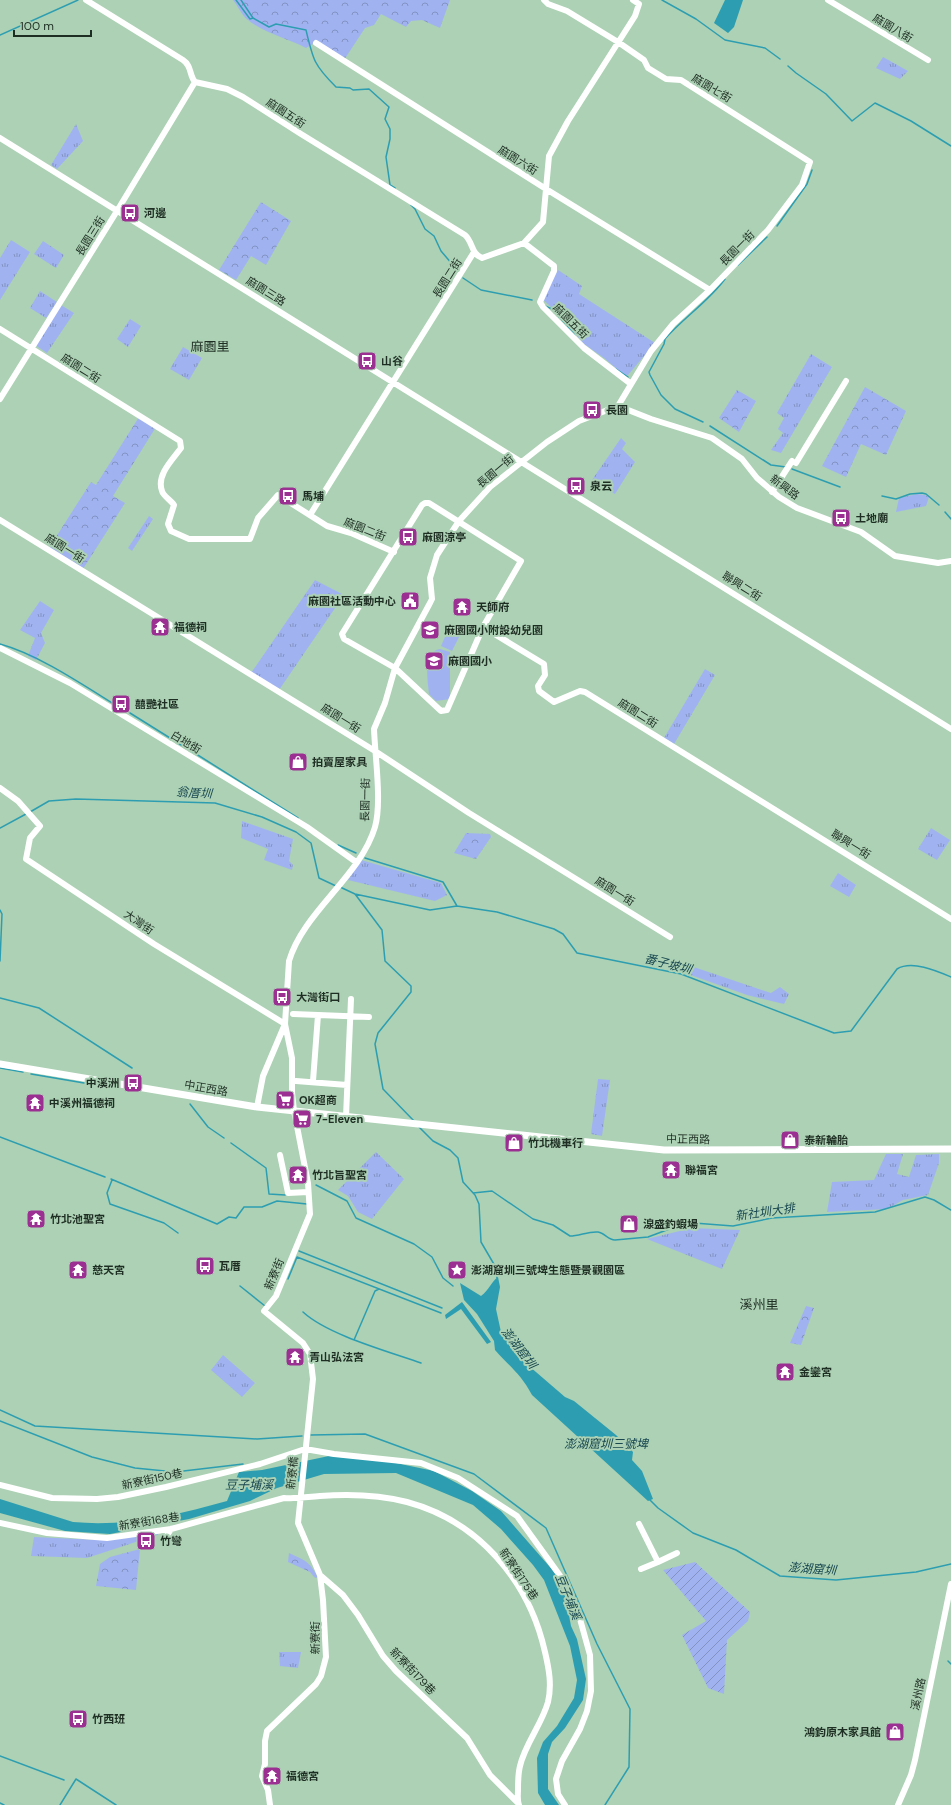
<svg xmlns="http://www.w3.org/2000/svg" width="951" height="1805" font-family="'DM Sans','Noto Sans TC',sans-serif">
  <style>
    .grass { fill: url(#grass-tufts) }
    .forest { fill: url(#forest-crowns) }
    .park { fill: #a0b3f0 }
    .garden { fill: url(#garden-furrows) }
    .water { fill: #2d9eb1 }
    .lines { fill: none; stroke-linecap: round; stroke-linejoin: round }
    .stream { stroke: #2d9eb1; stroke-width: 1.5 }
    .minor { stroke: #fff; stroke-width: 6 }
    .major { stroke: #fff; stroke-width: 7 }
    .labels { text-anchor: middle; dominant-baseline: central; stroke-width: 4; stroke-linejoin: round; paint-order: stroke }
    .street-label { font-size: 11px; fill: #1f2e23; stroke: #acd1b4 }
    .poi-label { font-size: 11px; font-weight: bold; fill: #1f2e23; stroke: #acd1b4; text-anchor: start }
    .water-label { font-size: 12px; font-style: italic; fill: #184750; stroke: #acd1b4 }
    .quarter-label { font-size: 13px; fill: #1f2e23; stroke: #acd1b4 }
  </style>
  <defs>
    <pattern id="grass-tufts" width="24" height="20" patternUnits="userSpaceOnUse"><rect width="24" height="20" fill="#a0b3f0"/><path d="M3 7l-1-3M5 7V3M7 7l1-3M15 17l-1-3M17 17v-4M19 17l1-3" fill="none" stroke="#8292c2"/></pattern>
    <pattern id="forest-crowns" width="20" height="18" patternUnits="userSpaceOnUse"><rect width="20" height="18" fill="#a0b3f0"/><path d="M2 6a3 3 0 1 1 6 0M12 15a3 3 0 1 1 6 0" fill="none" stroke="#8292c2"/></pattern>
    <pattern id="garden-furrows" width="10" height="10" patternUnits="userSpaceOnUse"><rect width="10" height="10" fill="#a0b3f0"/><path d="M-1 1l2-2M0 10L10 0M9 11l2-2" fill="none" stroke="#8292c2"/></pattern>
  </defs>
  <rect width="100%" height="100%" fill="#acd1b4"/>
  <!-- grass -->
  <path class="grass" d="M883 57 908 71 900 79 876 68Z
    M76 124 83 141 57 169 51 165Z
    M11 240 30 252 0 300V258Z
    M43 241 64 255 56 268 34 254Z
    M558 270 582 286 579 294 655 343 628 375 625 376 604 358 584 344 549 305 542 299Z
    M40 291 57 302 46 318 30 308Z
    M61 305 74 313 47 353 35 345Z
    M130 319 141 326 128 347 117 339Z
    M183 347 202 358 189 380 170 369Z
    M811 354 832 367 781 453 771 450 783 433 778 429 784 418 777 413Z
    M621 438 626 443 622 449 635 462 615 494 592 480Z
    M917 494 925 495 929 497 926 506 896 512 899 498Z
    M149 516 153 519 132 551 128 548Z
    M315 580 344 595 279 690 251 673Z
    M40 601 54 610 41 633 45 643 36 660 28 656 35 638 20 630Z
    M448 630 460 635 452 651 441 646Z
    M705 669 715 675 674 744 664 738Z
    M242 821 293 839 289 861 293 865 292 870 264 860 268 849 241 838Z
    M931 828 950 840 937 860 918 849Z
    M361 860 441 883 447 895 435 901 348 880Z
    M838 873 856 885 849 897 830 886Z
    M676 961 771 993 780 987 789 994 784 1004 747 995 671 968Z
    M598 1079 610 1080 602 1136 591 1134Z
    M376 1152 404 1179 372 1219 358 1212 348 1196 338 1190Z
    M886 1154H903L897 1174 909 1177 916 1155 939 1154V1163L928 1195 903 1200 887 1209 827 1212 832 1182 874 1180Z
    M692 1228 740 1230 722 1269 647 1239Z
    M223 1355 255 1383 242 1397 211 1370Z
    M160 1532 157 1535 87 1558 31 1556 34 1537 100 1540Z
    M279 1652H301L298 1668 280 1666Z"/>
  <!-- forest -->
  <path class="forest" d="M233 0H450L440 28 422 20 411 21 406 27 381 14 374 25 365 28 344 60 318 41 306 48C287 38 266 34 248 20 242 16 238 6 233 0Z
    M261 202 291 221 266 265 251 256 236 280 219 270Z
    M865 387 906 411 886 455 861 444 846 477 822 466Z
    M737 390 756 401 739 432 719 418Z
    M139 417 156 427 113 496 125 503 83 569 49 548 91 482 96 485Z
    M466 833 490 834 491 837 476 859 454 853Z
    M806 1306 814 1308 801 1345 790 1343Z
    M140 1549 136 1590 96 1586 100 1564 110 1557Z
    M289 1553C304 1560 310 1561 318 1578L314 1577 310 1572 288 1562Z"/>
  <!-- park -->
  <path class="park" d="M440 649 450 652V699L436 701 429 694C428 680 422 652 440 649Z"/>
  <!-- garden -->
  <path class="garden" d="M695 1562 750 1612 748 1621 727 1640 724 1694 708 1688 682 1635 706 1621 663 1570Z"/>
  <!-- water -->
  <path class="water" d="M725 0H743L734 27 728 33 714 23Z
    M498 1277 500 1287 496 1309 501 1332 517 1353 528 1360 529 1366 565 1397 574 1401 616 1435 633 1452 632 1460 642 1471 653 1499 648 1501 532 1395C521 1374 510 1367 495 1350L494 1341 477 1314 464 1300 460 1283 481 1296C489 1290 491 1282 498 1277Z
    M462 1302 491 1342 487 1344 461 1309 446 1319 445 1315Z
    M329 1456 391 1462 434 1471 472 1491 501 1511 556 1574 566 1599 571 1626 577 1639 586 1679 583 1700 565 1728 552 1742 548 1754V1789L559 1805H545L538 1793 537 1758 543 1742 557 1726 574 1698 577 1680 570 1646 544 1580 533 1565 501 1529 473 1505 396 1473 324 1474 277 1488 250 1501 189 1519 110 1534 65 1531 0 1513V1499L73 1522C126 1527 177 1515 227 1501L239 1472 262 1470Z"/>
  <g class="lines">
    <!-- stream -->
    <path class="stream" d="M236 0 250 19 253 18
      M241 0 253 18 269 27 276 24 306 30C313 60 314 65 336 87L350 88 353 90 369 89 389 107 385 119 390 129V139L386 157 390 185 395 188
      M662 0 696 19 725 40 765 48 780 59
      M0 35 78 0
      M788 66 796 73 826 94 852 121 875 103 911 121 951 146
      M411 205 415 209 425 229 434 236 441 251 458 271
      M777 226 807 184 812 170
      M738 265 767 237
      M463 278 481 290 532 300
      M545 306 552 309 575 335
      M665 339 664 344 649 372 650 375 661 395 675 409 703 422
      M664 340C683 318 708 302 725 279
      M616 369 628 377
      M710 426 771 465 786 467
      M792 469 840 487
      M882 496 896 499 910 494 922 493 926 494 939 505
      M945 512 951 519
      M0 644C40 655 86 687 122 709
      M130 713 186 748
      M193 752 298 818
      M30 812 49 801 76 799 215 803 262 817 296 832 311 843 319 878 336 886
      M0 828 26 814
      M338 845 356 853
      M365 858 443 882 457 906
      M340 887 355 894 430 910 457 906 497 912 554 929 563 934 577 953 681 974 834 1033 851 1031 897 969C912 960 937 971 951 977
      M355 894 382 930 385 961 411 986V992L378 1033 375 1044 383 1089 414 1121
      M0 910 2 914 0 961
      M0 998 39 1008 132 1068
      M0 1068 23 1072
      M31 1074 84 1083
      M190 1104 208 1127 224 1138
      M419 1127 433 1141 450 1150 458 1158 463 1182 475 1195 479 1204 481 1242 495 1266 497 1278
      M0 1137 105 1177
      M231 1143 266 1168 269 1194 285 1195
      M111 1179 217 1224 229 1217 236 1218 244 1207H262L277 1201 307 1204
      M112 1180 107 1193 110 1204 164 1223 178 1233
      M316 1185 347 1201 356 1218 414 1244 432 1257 443 1278 453 1286
      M473 1193 492 1191 533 1219 553 1225 570 1236C579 1236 589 1231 598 1232 605 1233 608 1240 615 1240L648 1237 680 1225 694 1223 733 1226 772 1218 875 1212 925 1197 934 1200 951 1210
      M299 1251 442 1308
      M288 1279 297 1257 441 1313
      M240 1286 265 1306
      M303 1312C328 1335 387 1351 421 1363
      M354 1340 375 1291 379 1289
      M0 1410 35 1426 257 1439 302 1436
      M0 1421 92 1457 135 1468 175 1472 243 1464
      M311 1435 365 1434 474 1474 546 1528 597 1644 630 1709 629 1767 605 1805
      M649 1499 658 1508 693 1533 736 1550 780 1576 836 1580 916 1572 951 1564
      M948 1661 951 1664
      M0 1756 64 1780
      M0 1803 4 1805
      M60 1805 76 1779 116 1805"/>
    <!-- minor -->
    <path class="minor" d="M86 0 183 60C192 66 189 75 195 82L227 89 243 97 301 134 465 235C473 242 471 254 482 258L524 243 543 222 549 156 568 121 635 16 639 4 633 0
      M828 0 928 60
      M316 43 546 189 710 290
      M0 138 951 729
      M524 243 554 266V271L540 302 543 307 584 348 631 384
      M0 329 180 441 181 448C173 459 156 475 162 491 163 496 171 500 174 505L168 524 171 531 189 539H250L258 518 278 495 327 526 351 533 394 552
      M0 399 117 211 195 82
      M618 406 651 419 712 438 742 459 757 478 779 497 797 508 861 532 895 556 938 563 951 561
      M796 463 846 381
      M772 492 792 461
      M425 503H429L521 561 483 627 447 710 441 711 395 668 344 639 342 634 422 505Z
      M310 515 474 252
      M0 520 375 751 469 813 670 937
      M483 627 544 664 545 675 538 686 539 691 554 702 580 691 585 692 951 919
      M0 648 70 683 307 827 356 862
      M0 788 18 801 40 826 30 838 26 859 154 944 285 1024
      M293 1014 369 1017
      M296 1081 347 1085
      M313 1081 318 1015
      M257 1107 263 1076 285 1024 289 961C304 911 360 877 375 827 382 803 375 756 374 729L385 703 395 668 430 603 432 599 430 578 437 555 459 521 490 487 547 442 579 421 618 406 651 351 673 324 710 290 768 230 802 185 810 162 681 80 666 79 648 68 644 60 618 42 567 11 548 4 544 0
      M346 1117 351 999
      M280 1155 288 1193 308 1192
      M0 1485 52 1498 97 1499 118 1497 166 1487 260 1464 305 1449 334 1454 421 1463 458 1478 517 1516 561 1577 580 1619 590 1655 591 1691 587 1711 580 1729 562 1761 556 1779 558 1794 565 1805
      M0 1523 47 1533 107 1538 171 1529 284 1498C297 1499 306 1497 320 1496 347 1494 380 1495 407 1502 478 1521 529 1580 545 1652 549 1669 552 1685 548 1702 542 1724 525 1744 520 1766 518 1774 518 1782 518 1790 518 1795 517 1800 519 1805
      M639 1524 658 1562 641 1569
      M165 1539 171 1529
      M658 1562 677 1553
      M320 1575 343 1595 358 1615 383 1656 396 1671 467 1738 490 1775 518 1803
      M270 1805 268 1790 262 1776 265 1764V1741L267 1731 316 1684 321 1676 326 1657 323 1600 320 1575 298 1523 313 1379 310 1354 303 1343 264 1311 276 1296 310 1214 308 1183 294 1111 292 1092V1058L285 1024
      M898 1805 911 1775 915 1760 951 1584"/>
    <!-- major -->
    <path class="major" d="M0 1064 257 1107 664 1150 951 1149"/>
  </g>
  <!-- icons -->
  <defs>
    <symbol id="bus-square" viewBox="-11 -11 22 22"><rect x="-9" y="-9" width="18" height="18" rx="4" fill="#9b3092" stroke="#acd1b4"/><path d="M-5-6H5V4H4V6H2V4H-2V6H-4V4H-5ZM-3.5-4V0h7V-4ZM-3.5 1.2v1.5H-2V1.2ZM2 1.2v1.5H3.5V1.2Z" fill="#fff"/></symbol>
    <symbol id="civic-square" viewBox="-11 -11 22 22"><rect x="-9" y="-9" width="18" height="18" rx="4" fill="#9b3092" stroke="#acd1b4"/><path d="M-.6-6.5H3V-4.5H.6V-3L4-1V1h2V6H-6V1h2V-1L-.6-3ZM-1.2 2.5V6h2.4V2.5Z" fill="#fff"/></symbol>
    <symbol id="temple-square" viewBox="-11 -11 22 22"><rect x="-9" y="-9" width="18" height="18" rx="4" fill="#9b3092" stroke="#acd1b4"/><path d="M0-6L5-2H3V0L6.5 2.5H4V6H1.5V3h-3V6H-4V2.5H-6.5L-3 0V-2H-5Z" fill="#fff"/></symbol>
    <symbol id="school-square" viewBox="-11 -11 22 22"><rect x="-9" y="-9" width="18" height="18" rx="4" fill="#9b3092" stroke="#acd1b4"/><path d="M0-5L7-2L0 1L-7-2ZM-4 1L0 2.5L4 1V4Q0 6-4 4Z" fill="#fff"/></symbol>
    <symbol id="shop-square" viewBox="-11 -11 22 22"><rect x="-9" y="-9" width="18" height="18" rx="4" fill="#9b3092" stroke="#acd1b4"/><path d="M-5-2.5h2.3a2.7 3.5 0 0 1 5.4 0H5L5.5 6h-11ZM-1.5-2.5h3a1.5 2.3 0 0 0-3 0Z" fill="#fff"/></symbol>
    <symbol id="supermarket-square" viewBox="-11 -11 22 22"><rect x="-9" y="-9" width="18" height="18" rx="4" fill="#9b3092" stroke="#acd1b4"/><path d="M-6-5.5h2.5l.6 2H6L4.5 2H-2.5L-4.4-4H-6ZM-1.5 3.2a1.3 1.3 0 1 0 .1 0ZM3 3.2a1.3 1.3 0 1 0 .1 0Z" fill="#fff"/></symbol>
    <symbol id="sight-square" viewBox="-11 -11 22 22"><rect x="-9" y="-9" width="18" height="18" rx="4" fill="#9b3092" stroke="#acd1b4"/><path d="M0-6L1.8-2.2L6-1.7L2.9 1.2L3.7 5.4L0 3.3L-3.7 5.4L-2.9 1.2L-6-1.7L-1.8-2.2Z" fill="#fff"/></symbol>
  </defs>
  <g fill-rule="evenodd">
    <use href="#bus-square" x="119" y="202" width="22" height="22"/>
    <use href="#bus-square" x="356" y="350" width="22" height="22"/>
    <use href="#bus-square" x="581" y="399" width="22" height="22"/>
    <use href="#bus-square" x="565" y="475" width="22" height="22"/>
    <use href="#bus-square" x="277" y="485" width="22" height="22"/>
    <use href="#bus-square" x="830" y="507" width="22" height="22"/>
    <use href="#bus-square" x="397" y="526" width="22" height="22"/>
    <use href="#civic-square" x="399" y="590" width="22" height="22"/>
    <use href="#temple-square" x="451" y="596" width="22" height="22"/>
    <use href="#temple-square" x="149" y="616" width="22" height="22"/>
    <use href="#school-square" x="419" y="619" width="22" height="22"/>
    <use href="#school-square" x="423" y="650" width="22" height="22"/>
    <use href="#bus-square" x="110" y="693" width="22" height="22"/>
    <use href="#shop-square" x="287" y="751" width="22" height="22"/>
    <use href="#bus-square" x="271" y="986" width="22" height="22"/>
    <use href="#bus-square" x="122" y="1072" width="22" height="22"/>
    <use href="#supermarket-square" x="274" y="1089" width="22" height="22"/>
    <use href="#temple-square" x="24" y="1092" width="22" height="22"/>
    <use href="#supermarket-square" x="291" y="1108" width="22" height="22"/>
    <use href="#shop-square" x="779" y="1129" width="22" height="22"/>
    <use href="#shop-square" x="503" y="1132" width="22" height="22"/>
    <use href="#temple-square" x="660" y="1159" width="22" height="22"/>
    <use href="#temple-square" x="287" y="1164" width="22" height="22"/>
    <use href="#temple-square" x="25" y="1208" width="22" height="22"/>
    <use href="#shop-square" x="618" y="1213" width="22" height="22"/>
    <use href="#bus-square" x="194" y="1255" width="22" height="22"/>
    <use href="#temple-square" x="67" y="1259" width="22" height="22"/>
    <use href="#sight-square" x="446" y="1259" width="22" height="22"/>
    <use href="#temple-square" x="284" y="1346" width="22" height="22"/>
    <use href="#temple-square" x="774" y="1361" width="22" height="22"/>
    <use href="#bus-square" x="135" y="1530" width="22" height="22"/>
    <use href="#bus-square" x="67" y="1708" width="22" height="22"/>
    <use href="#shop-square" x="884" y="1721" width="22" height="22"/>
    <use href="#temple-square" x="261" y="1765" width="22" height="22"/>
  </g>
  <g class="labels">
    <!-- street labels -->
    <g class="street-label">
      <text transform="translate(893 28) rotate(31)">麻園八街</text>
      <text transform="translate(712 88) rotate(31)">麻園七街</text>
      <text transform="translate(286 113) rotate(33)">麻園五街</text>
      <text transform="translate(518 160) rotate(32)">麻園六街</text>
      <text transform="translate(90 236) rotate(-58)">長園三街</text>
      <text transform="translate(737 248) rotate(-45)">長園一街</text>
      <text transform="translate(447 278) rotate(-58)">長園二街</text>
      <text transform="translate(266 291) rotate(32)">麻園三路</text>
      <text transform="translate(571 321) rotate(45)">麻園五街</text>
      <text transform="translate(81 368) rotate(32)">麻園二街</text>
      <text transform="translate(495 471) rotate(-40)">長園一街</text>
      <text transform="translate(785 487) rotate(36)">新興路</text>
      <text transform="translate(365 529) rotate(22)">麻園二街</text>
      <text transform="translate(65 548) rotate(32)">麻園一街</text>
      <text transform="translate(742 586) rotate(32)">聯興二街</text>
      <text transform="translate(638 713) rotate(32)">麻園二街</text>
      <text transform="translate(341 718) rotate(32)">麻園一街</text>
      <text transform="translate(186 742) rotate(31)">白地街</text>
      <text transform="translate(365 800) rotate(-89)">長園一街</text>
      <text transform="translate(851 844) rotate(32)">聯興一街</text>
      <text transform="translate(615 891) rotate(32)">麻園一街</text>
      <text transform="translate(139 922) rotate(34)">大灣街</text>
      <text transform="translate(206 1088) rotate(10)">中正西路</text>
      <text transform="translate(688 1139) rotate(1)">中正西路</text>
      <text transform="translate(274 1274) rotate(-67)">新寮街</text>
      <text transform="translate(292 1473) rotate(-84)">新寮橋</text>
      <text transform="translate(152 1479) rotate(-12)">新寮街150巷</text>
      <text transform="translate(149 1521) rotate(-9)">新寮街168巷</text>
      <text transform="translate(519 1574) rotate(56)">新寮街175巷</text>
      <text transform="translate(315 1638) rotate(-90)">新寮街</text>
      <text transform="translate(413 1671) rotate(46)">新寮街179巷</text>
      <text transform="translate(918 1694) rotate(-78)">溪州路</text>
    </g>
    <!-- poi labels -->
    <g class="poi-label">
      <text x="144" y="213">河邊</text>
      <text x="381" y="361">山谷</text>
      <text x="606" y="410">長園</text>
      <text x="590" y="486">泉云</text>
      <text x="302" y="496">馬埔</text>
      <text x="855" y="518">土地廟</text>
      <text x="422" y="537">麻園涼亭</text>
      <text x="396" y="601" text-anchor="end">麻園社區活動中心</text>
      <text x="476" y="607">天師府</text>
      <text x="174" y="627">福德祠</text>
      <text x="444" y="630">麻園國小附設幼兒園</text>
      <text x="448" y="661">麻園國小</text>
      <text x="135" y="704">囍艷社區</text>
      <text x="312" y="762">拍賣屋家具</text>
      <text x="296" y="997">大灣街口</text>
      <text x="119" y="1083" text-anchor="end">中溪洲</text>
      <text x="299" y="1100">OK超商</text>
      <text x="49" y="1103">中溪州福德祠</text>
      <text x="316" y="1119">7-Eleven</text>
      <text x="804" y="1140">泰新輪胎</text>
      <text x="528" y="1143">竹北機車行</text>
      <text x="685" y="1170">聯福宮</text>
      <text x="312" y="1175">竹北旨聖宮</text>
      <text x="50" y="1219">竹北池聖宮</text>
      <text x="643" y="1224">湶盛釣蝦場</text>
      <text x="219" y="1266">瓦厝</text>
      <text x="92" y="1270">慈天宮</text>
      <text x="471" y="1270">澎湖窟圳三號埤生態暨景觀園區</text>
      <text x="309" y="1357">青山弘法宮</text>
      <text x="799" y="1372">金鑾宮</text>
      <text x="160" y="1541">竹彎</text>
      <text x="92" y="1719">竹西班</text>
      <text x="881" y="1732" text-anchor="end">鴻鈞原木家具館</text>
      <text x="286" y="1776">福德宮</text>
    </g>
    <!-- water labels -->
    <g class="water-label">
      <text transform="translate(194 793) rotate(3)">翁厝圳</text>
      <text transform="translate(668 964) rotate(14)">番子坡圳</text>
      <text transform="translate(765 1212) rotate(-8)">新社圳大排</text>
      <text transform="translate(519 1348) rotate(52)">澎湖窟圳</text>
      <text x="606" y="1444">澎湖窟圳三號埤</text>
      <text x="249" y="1485">豆子埔溪</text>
      <text transform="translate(812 1569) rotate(4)">澎湖窟圳</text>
      <text transform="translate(568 1597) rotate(68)">豆子埔溪</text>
    </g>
    <!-- quarter labels -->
    <g class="quarter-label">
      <text x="210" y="346">麻園里</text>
      <text x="759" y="1304">溪州里</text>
    </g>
  </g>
  <!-- scale -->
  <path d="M14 30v6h77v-6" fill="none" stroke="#1f2e23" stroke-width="2"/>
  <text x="20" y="30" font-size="12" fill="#1f2e23" stroke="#acd1b4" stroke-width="3" paint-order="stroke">100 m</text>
</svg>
